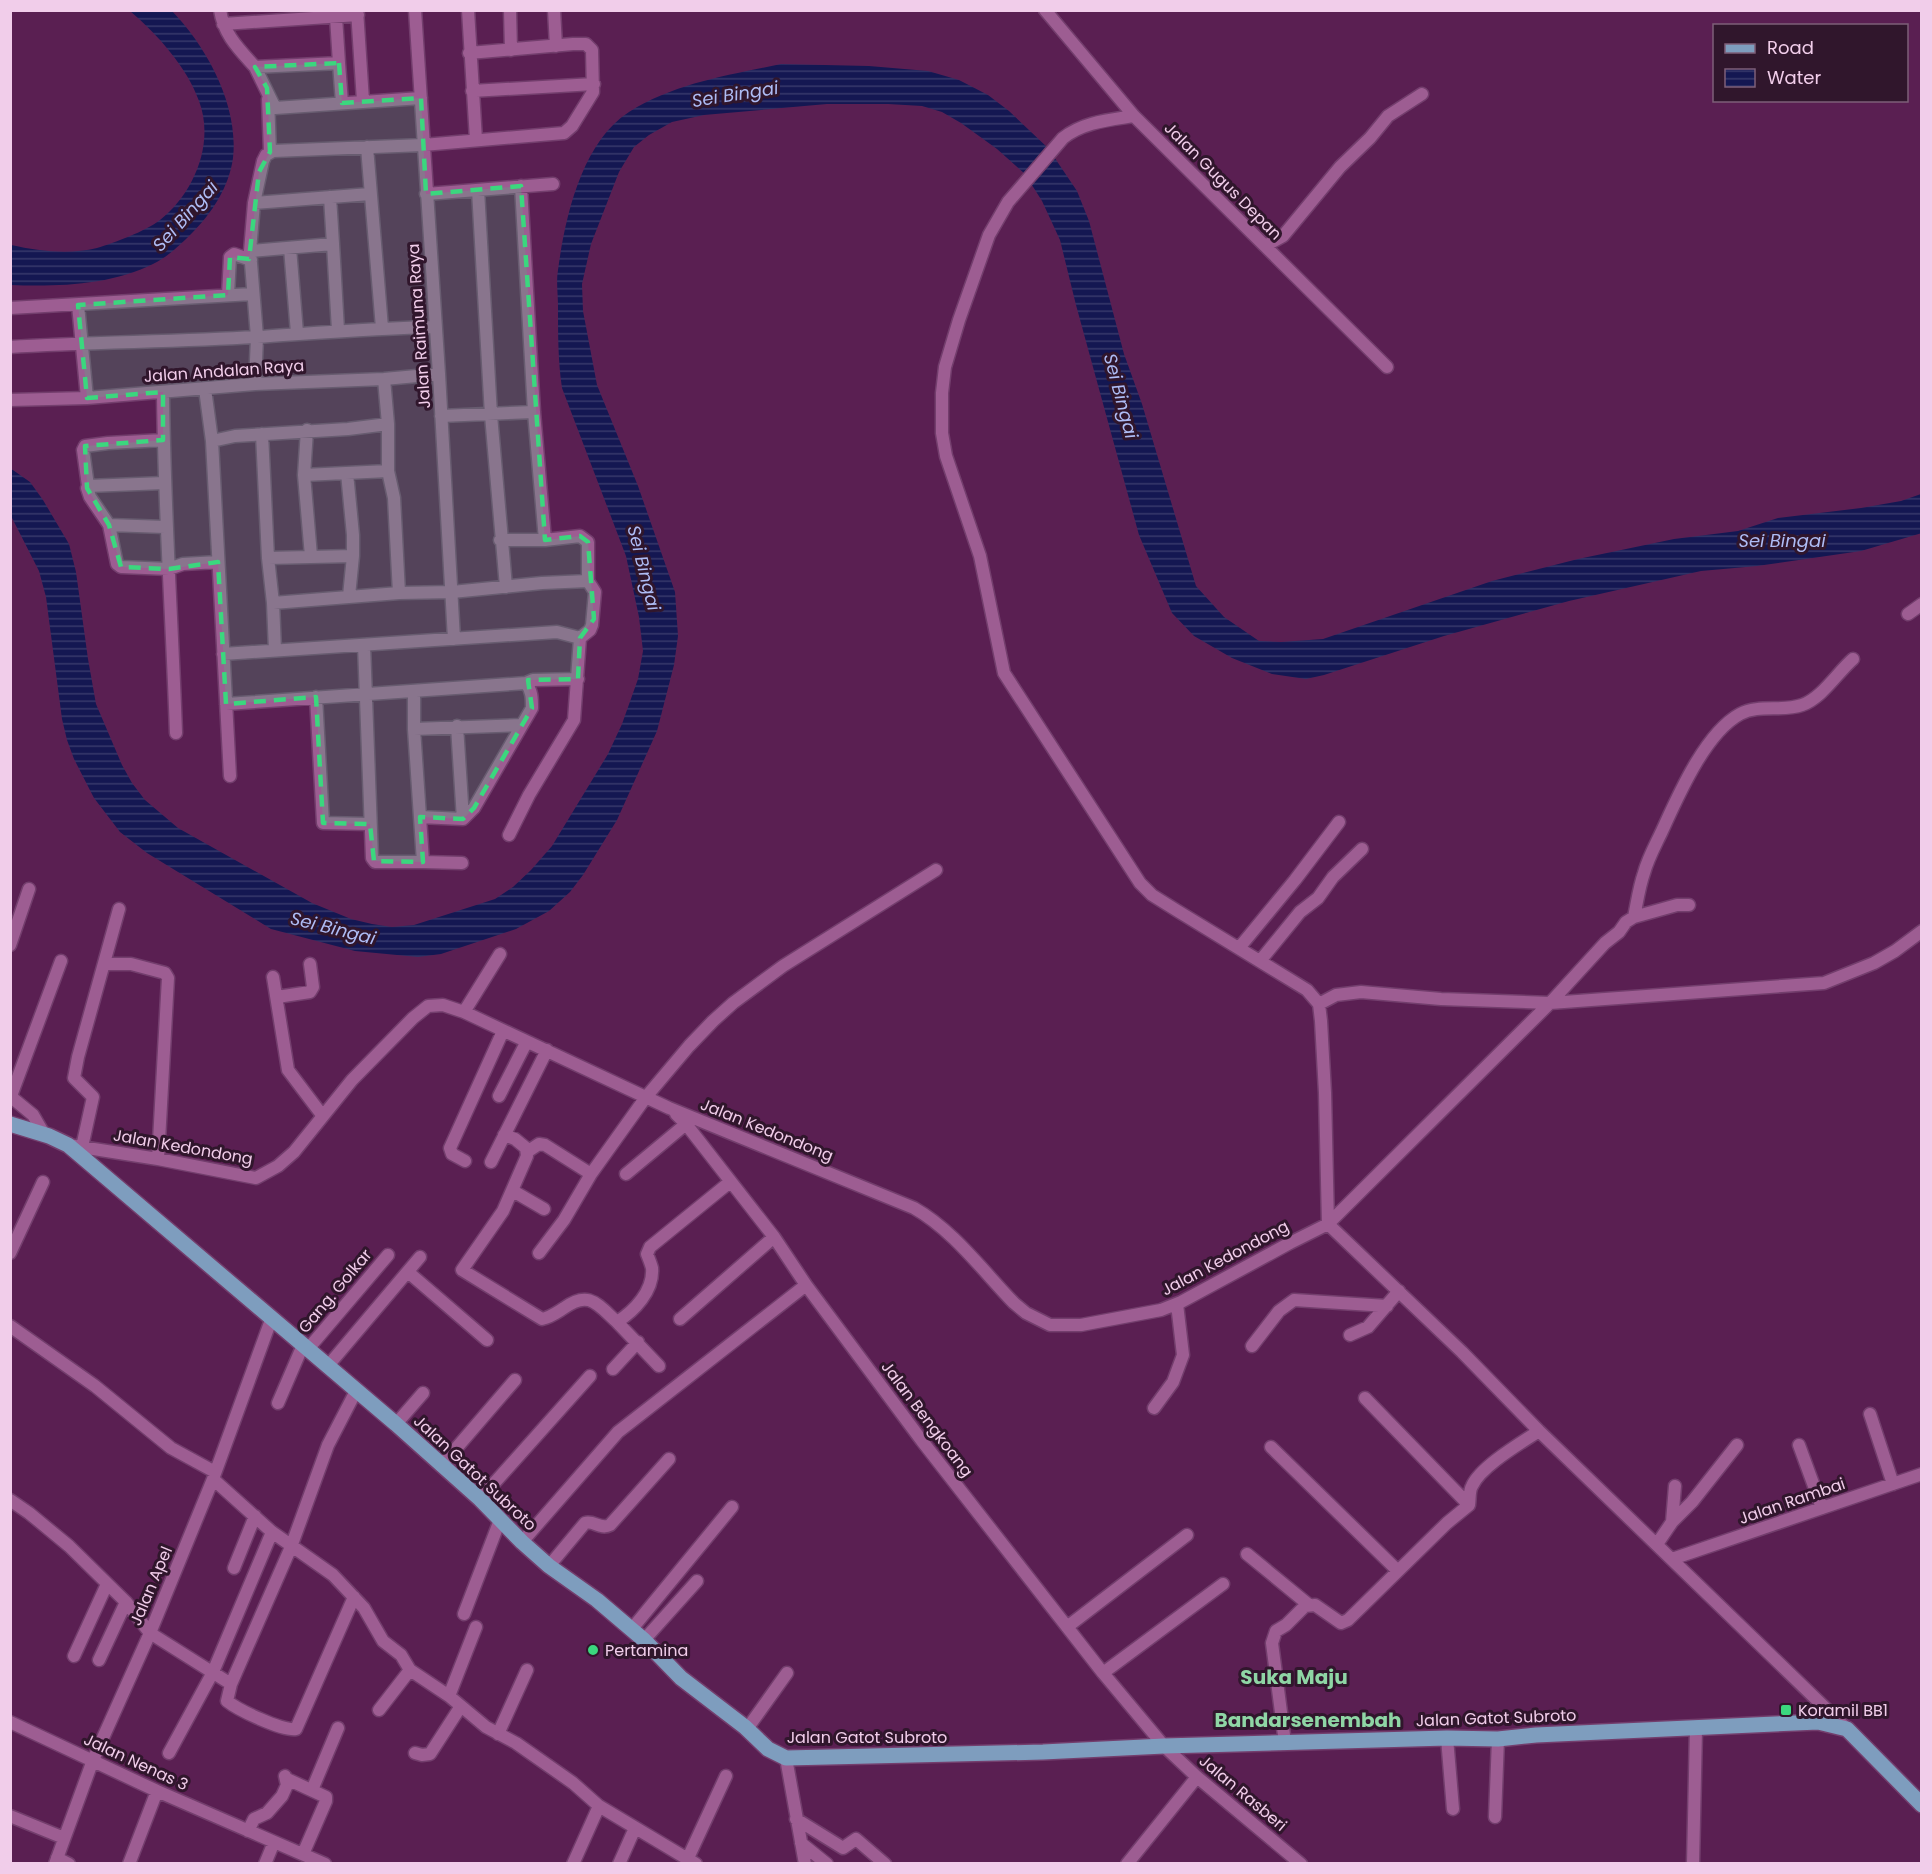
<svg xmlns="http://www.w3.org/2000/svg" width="1932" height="1874" font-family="Poppins,sans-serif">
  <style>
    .water { fill: url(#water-rules) }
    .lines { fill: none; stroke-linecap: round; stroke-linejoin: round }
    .minor-casing { stroke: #733e6d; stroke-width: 15 }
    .major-casing { stroke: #733e6d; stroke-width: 18 }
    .minor { stroke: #9d5d92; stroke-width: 12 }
    .major { stroke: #7e9dbe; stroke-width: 15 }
    .marked { fill: #3bd77e; fill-opacity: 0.2; stroke: #3bd77e; stroke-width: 4.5; stroke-dasharray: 12 8; stroke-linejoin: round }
    .poi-dot { fill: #3bd77e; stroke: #30162c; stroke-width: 2 }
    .labels { text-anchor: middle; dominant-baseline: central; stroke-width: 6; stroke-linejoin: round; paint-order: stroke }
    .street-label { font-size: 16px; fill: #f1cdea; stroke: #30162c }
    .poi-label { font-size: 16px; fill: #f1cdea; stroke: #30162c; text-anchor: start }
    .water-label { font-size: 18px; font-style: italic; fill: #aebcf5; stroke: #30162c }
    .quarter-label { font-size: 20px; font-weight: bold; fill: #8fd6a5; stroke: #30162c }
  </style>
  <defs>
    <pattern id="water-rules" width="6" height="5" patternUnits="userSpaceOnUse" patternTransform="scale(1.5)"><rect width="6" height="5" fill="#141752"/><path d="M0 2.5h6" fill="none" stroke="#37386b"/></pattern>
  </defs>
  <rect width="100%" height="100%" fill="#5a1f52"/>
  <!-- water -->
  <path class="water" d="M130 11H172C207 47 239 106 233 158 229 187 212 213 192 233 180 245 169 256 153 264 112 285 56 287 11 285V245C39 251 68 255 97 248 114 243 146 231 160 220 194 193 215 143 199 101 187 67 157 34 130 11Z
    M781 64 869 66 928 71 959 80 988 95 1009 111 1048 148 1077 191 1089 221 1124 354 1142 404 1196 586 1224 617 1259 641 1281 642 1323 639 1492 581 1578 559 1674 539 1738 531 1778 518 1861 508 1901 501 1921 494 1922 533 1861 551 1757 566 1701 571 1569 601 1444 636 1324 675 1306 679 1272 674 1232 658 1194 636 1172 613 1139 535 1076 305 1060 240 1042 201 1025 174 997 149 961 123 942 112 922 106 888 104H827L704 115 672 122 649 135 634 147 619 172 591 244 582 284 583 311 597 385 638 486 675 592 678 636 674 665 657 731 617 820 583 875 570 892 549 911 516 929 441 954 418 957 355 951 271 929 147 853 120 832 94 798 74 759 67 740 62 719 46 597 39 571 11 516 10 468 30 482 43 500 69 544 76 572 88 659 96 704 122 765 132 783 145 800 178 828 312 903 351 919 372 924 392 927 414 925 495 899 513 887 531 870 552 846 608 754 622 724 638 679 643 651 639 617 626 556 562 388C558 361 558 334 558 306 558 294 556 281 558 270 565 217 582 142 629 112 675 83 729 75 781 64Z"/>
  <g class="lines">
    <defs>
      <path id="minor" d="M220 10C224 35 239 49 255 67L339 63 342 103
        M357 10 363 101
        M415 10 439 374 454 639
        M468 10 476 140
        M510 10 511 50
        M554 10 556 46
        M1045 10 1134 116 1387 367
        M336 17 339 63
        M223 24 358 15
        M255 67 275 108 421 98
        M472 91 594 84
        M268 99 270 152
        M1134 116C1109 120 1083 122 1063 138L1008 202 989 235 959 320 945 367 942 393V433L946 456 980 556 1004 673 1140 883 1152 895 1176 910 1307 990 1319 1004 1321 1021 1325 1093 1328 1224 1462 1352 1539 1431 1846 1728
        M367 147 382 328
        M521 186 534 412 545 540
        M478 190 491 415 506 587
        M426 194 553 184
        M254 203 370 194
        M333 244 338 330
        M1265 246 1283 236 1340 167 1370 138 1388 116 1422 94
        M290 248 297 333
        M250 251 333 244 330 197
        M228 295 230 257 234 254 251 260
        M78 305 87 398
        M10 308 252 294
        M10 347C93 342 175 342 257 337 317 333 376 328 435 327
        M384 379 388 424V471L394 498 399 593
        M255 384 257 337 250 251 254 203 263 161 266 155 273 151 423 145 564 133 572 126 593 92 592 50 586 44H573L469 53
        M205 389 212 441 230 776
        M163 392C164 506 172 619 176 733
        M10 400 87 398 255 384 384 379 439 374
        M441 416 534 412
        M307 430 304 475 311 556
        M262 434 268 558 273 603 275 650
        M212 441 235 436 348 429 388 424
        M347 473 353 535V556L349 596
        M304 475 388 471
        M164 483 88 486 87 488 90 497 109 525 165 527
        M88 486 83 450 85 446 108 443 163 440
        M109 525 117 564 121 567 169 569 183 564 218 562
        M500 540H545L580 536 588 542V581L595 592 592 625 590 630 580 638 574 720 529 795 509 835
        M268 558 353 556
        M273 603 399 593 452 592 542 583 588 581
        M1908 614 1922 604
        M364 645 372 858 375 862H423L420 817 463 819 474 808 532 708C532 698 532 691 526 683
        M223 654 557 632 580 638
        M414 691V729L420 817
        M316 697 323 823 370 824
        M226 704 526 683 533 680 578 679
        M457 726 463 819
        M414 729 521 725
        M423 862 462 863
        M1634 917 1677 905H1689
        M10 945 29 889
        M1239 948 1295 880 1339 822
        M1260 961 1300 912 1318 898 1333 877 1362 849
        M104 964H131L165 973 168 978 158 1159
        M273 977 288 1070 322 1115
        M277 997 310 992 313 987 310 964
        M1319 1004 1336 995 1361 992 1441 999 1550 1003 1824 983 1874 963 1895 951 1922 931
        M464 1012 500 954
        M10 1096 33 1115 44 1134
        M11 1096 61 961
        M499 1096 526 1043
        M676 1114 686 1124 774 1237 806 1285 922 1441 1103 1673 1164 1746 1197 1777 1301 1864
        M504 1135 515 1139 526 1148 527 1156 503 1211 462 1270 542 1319C551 1317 556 1313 564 1308 589 1290 597 1304 617 1322 634 1311 654 1291 652 1268 651 1264 649 1259 647 1254L650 1247 730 1182
        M68 1145 158 1159 256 1178 278 1166 294 1152 352 1080 413 1018 428 1006 443 1005 464 1012 669 1108 914 1208C953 1230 983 1271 1014 1303L1026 1313 1050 1325H1081L1161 1310 1181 1302 1290 1243 1328 1224 1550 1003 1605 943 1619 932 1626 922 1634 917C1637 903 1639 887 1644 873 1648 858 1656 844 1662 831 1678 796 1705 733 1740 714 1759 704 1782 712 1802 705 1822 698 1837 673 1853 659
        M82 1147 93 1097 74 1078 78 1057 119 909
        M527 1152 539 1144 545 1145 591 1174
        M465 1161 452 1154 450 1148 503 1031
        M491 1162 547 1050
        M626 1174 686 1124
        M513 1191 544 1209
        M10 1253 43 1182
        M539 1253 564 1220 591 1174 646 1097 689 1046 713 1021 733 1003 783 966 936 870
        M408 1272 487 1340
        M680 1319 774 1237
        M617 1322 659 1366
        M10 1326 95 1386 171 1448 215 1472
        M1350 1335 1368 1327 1399 1291
        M1252 1346 1279 1311 1294 1300 1387 1306
        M308 1349 388 1255
        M327 1367 420 1257
        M613 1369 638 1342
        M1365 1398 1469 1505
        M278 1403 303 1345
        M1154 1408 1173 1382 1183 1355 1177 1304
        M1870 1414 1893 1484
        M396 1424 423 1393
        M1799 1445 1822 1508
        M1271 1447 1398 1571
        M441 1466 515 1380
        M213 1479 272 1532 333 1575 364 1608 383 1641 401 1655 410 1670 449 1696 486 1727 516 1743 573 1783 599 1806 696 1864
        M480 1499 590 1376
        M10 1500 29 1513 69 1546 126 1602 150 1633 231 1684
        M1672 1522 1675 1486
        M522 1542 618 1432 806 1285
        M1657 1544 1672 1522 1692 1502 1737 1445
        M1247 1554 1309 1605
        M1672 1559 1922 1474
        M549 1566 585 1523C594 1520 600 1530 610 1525L669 1459
        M234 1568 255 1516
        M354 1597 296 1729C282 1731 238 1710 227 1701L231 1684 291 1547 328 1445 356 1391
        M464 1614 500 1520
        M1067 1627 1187 1535
        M631 1630 732 1507
        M644 1640 697 1581
        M74 1656 107 1584
        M99 1660 126 1602
        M1103 1673 1223 1584
        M449 1696 476 1627
        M379 1710 410 1670
        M10 1722 157 1791 325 1864
        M747 1729 787 1673
        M498 1734 527 1670
        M1447 1738 1453 1809
        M1285 1743 1272 1643 1276 1631 1286 1625 1305 1606 1315 1605 1341 1623 1348 1620 1447 1523 1469 1505C1470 1499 1469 1491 1472 1486 1481 1466 1521 1443 1539 1431
        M169 1753 213 1672 272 1532
        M415 1753 422 1755 430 1754 461 1706
        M786 1758 805 1864
        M287 1779 326 1797V1801L303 1854
        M312 1790 338 1728
        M10 1816 64 1838
        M1495 1817 1498 1739
        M796 1819 843 1848 856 1839 885 1864
        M248 1831 254 1819 267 1813 282 1796 287 1785 285 1776
        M801 1843 827 1864
        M57 1858 69 1864
        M688 1858 726 1776
        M55 1864 93 1760 150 1633 213 1479 271 1320
        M129 1864 157 1791
        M265 1864 274 1842
        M573 1864 599 1806
        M619 1864 635 1828
        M1127 1864 1197 1777
        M1693 1864 1696 1729"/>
      <path id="major" d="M10 1124 49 1136 68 1145 81 1156 396 1424 480 1499 522 1542 549 1566 597 1600 644 1640 681 1678 745 1727 768 1749 786 1758 1043 1752 1164 1746 1447 1738 1498 1739 1536 1735 1818 1722 1847 1729 1922 1805"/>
    </defs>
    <!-- minor casing -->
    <use href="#minor" class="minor-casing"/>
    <!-- major casing -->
    <use href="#major" class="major-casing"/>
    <!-- minor -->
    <use href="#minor" class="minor"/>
    <!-- major -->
    <use href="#major" class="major"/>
  </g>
  <!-- marked area -->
  <path class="marked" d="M339 63 342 103 421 98 426 194 521 186 545 540 580 536 588 542 594 619 580 638 578 679 528 680 532 708 474 808 463 819 420 817 423 862 374 861 370 824 323 823 316 697 226 704 218 562 169 569 121 567 109 525 87 488 85 446 163 440V392L87 398 78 305 228 295 230 257 249 259 259 172 270 152 267 88 255 67Z"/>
  <!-- markers -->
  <g class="poi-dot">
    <circle cx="593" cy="1650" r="6"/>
    <rect x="1780" y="1704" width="12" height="12" rx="3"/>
  </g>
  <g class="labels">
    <!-- street labels -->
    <g class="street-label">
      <text transform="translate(1223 181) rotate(45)">Jalan Gugus Depan</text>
      <text transform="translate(419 326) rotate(-94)">Jalan Raimuna Raya</text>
      <text transform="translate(224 371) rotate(-4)">Jalan Andalan Raya</text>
      <text transform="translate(767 1130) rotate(22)">Jalan Kedondong</text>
      <text transform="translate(183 1147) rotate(10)">Jalan Kedondong</text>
      <text transform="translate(1225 1258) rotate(-28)">Jalan Kedondong</text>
      <text transform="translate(335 1291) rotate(-50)">Gang. Golkar</text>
      <text transform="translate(927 1419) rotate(53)">Jalan Bengkoang</text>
      <text transform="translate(475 1473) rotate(43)">Jalan Gatot Subroto</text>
      <text transform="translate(1792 1501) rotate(-19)">Jalan Rambai</text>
      <text transform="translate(151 1586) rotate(-67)">Jalan Apel</text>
      <text transform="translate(1496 1718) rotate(-2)">Jalan Gatot Subroto</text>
      <text x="867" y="1737">Jalan Gatot Subroto</text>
      <text transform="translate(136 1762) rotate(25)">Jalan Nenas 3</text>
      <text transform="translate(1243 1793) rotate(40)">Jalan Rasberi</text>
    </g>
    <!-- poi labels -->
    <g class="poi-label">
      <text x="605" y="1650">Pertamina</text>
      <text x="1798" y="1710">Koramil BB1</text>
    </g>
    <!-- water labels -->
    <g class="water-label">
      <text transform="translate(735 94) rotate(-9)">Sei Bingai</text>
      <text transform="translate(185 216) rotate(-48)">Sei Bingai</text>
      <text transform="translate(1121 396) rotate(75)">Sei Bingai</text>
      <text x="1782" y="540">Sei Bingai</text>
      <text transform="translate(644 568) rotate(76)">Sei Bingai</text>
      <text transform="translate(333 928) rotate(14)">Sei Bingai</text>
    </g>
    <!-- quarter labels -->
    <g class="quarter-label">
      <text x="1294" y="1677">Suka Maju</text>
      <text x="1308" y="1720">Bandarsenembah</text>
    </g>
  </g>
  <!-- border -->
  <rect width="1932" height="1874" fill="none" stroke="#f1cdea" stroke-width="24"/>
  <!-- legend -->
  <rect x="1713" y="24" width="195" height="78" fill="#30162c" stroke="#7d5f78" stroke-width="1.5"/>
  <rect x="1725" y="44" width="30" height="9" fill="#7e9dbe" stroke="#7d5f78" stroke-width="1.5"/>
  <text x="1767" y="54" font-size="18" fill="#f1cdea">Road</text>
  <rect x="1725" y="69" width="30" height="18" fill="url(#water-rules)" stroke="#7d5f78" stroke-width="1.5"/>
  <text x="1767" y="84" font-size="18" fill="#f1cdea">Water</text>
</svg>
